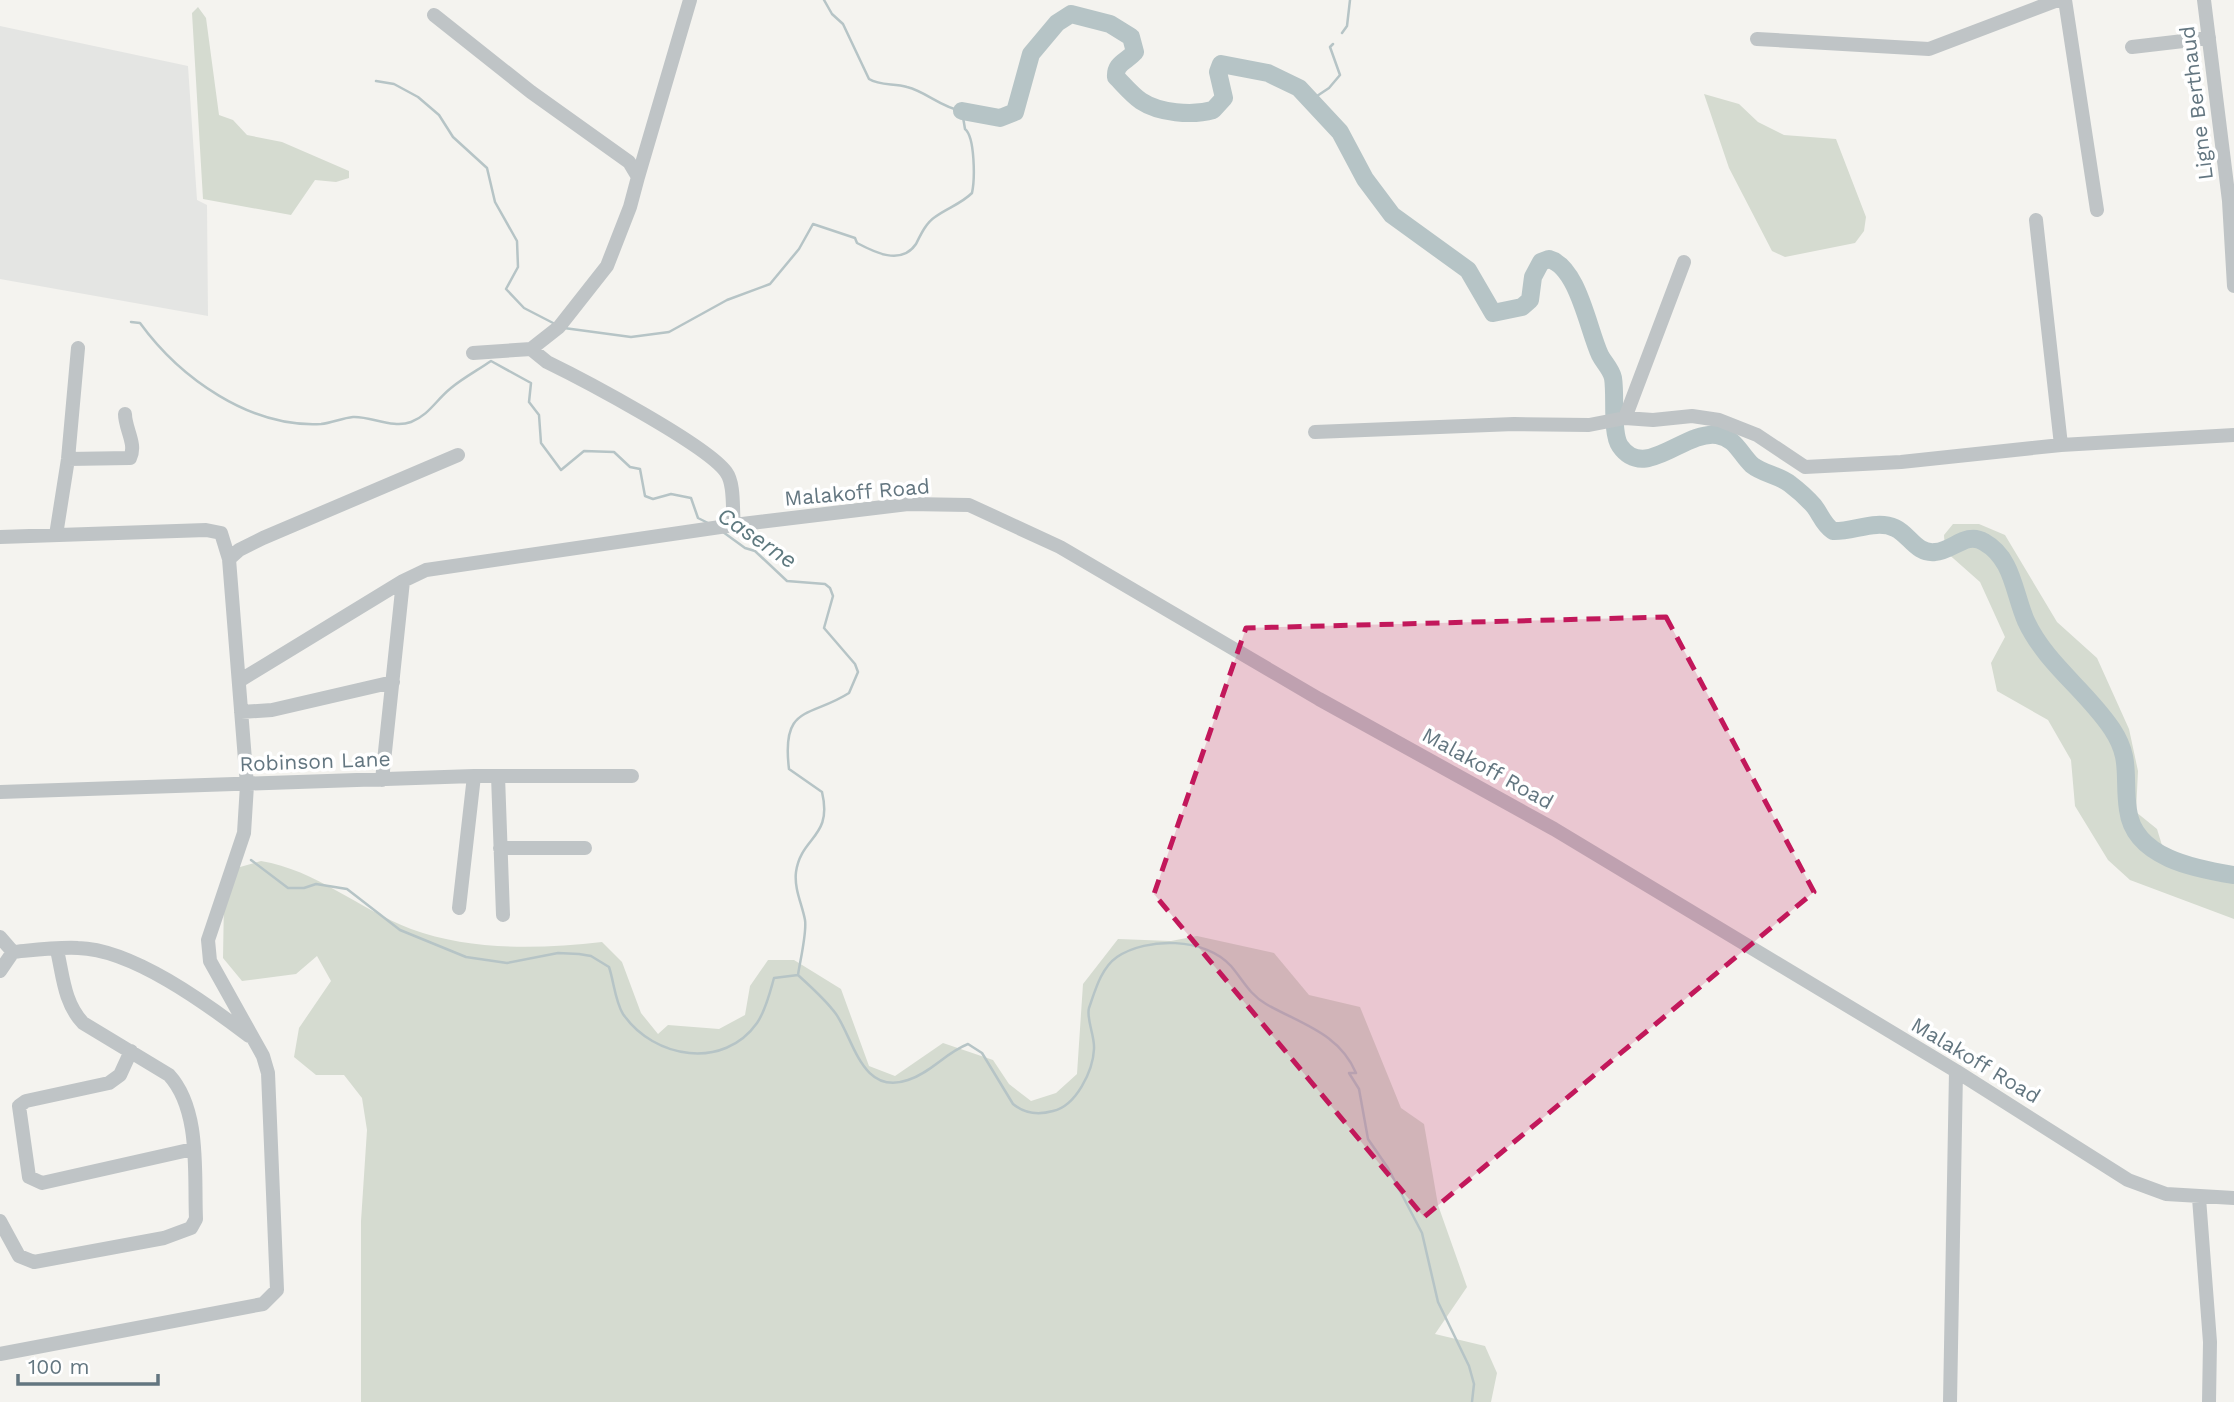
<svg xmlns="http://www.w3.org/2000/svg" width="2234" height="1402" font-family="'Work Sans',sans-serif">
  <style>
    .built { fill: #e4e5e3 }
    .green { fill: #d5dbd0 }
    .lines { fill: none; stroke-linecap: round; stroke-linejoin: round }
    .stream { stroke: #b6c4c6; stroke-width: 2.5 }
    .river { stroke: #b6c4c6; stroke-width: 18 }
    .minor { stroke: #bfc4c6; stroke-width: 14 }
    .marked { fill: #c2185b; fill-opacity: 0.2; stroke: #c2185b; stroke-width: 5; stroke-dasharray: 14 9; stroke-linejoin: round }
    .labels { text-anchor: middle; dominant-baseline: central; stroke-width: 7; stroke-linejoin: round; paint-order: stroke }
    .street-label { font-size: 21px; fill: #637680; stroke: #fff }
    .water-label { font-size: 23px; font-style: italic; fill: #5e797f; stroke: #fff }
  </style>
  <rect width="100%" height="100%" fill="#f4f3ef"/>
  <!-- built -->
  <path class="built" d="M0 26 188 66 197 200 207 205 208 316 0 279Z"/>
  <!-- green -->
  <path class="green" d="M198 7 206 18 219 115 233 120 247 135 282 142 349 171V178L336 182 315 180 291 215 203 199 192 13Z
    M1704 94 1739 104 1758 122 1784 135 1836 139 1866 217 1864 231 1855 243 1785 257 1772 251 1729 168Z
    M1953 524H1979L2005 535 2057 622 2097 658 2129 729 2138 771 2136 812 2157 829 2165 855 2174 864 2234 875V919L2130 880 2108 860 2075 806 2071 760 2048 720 1997 691 1991 663 2005 637 1980 582 1945 551 1944 535Z
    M261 861C316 870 359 909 411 929 471 951 539 949 602 942L622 962 641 1013 658 1034 668 1025 719 1029 745 1015 750 986 768 960H794L841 989 869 1066 895 1076 943 1043 993 1060 1009 1084 1031 1101 1056 1093 1077 1074 1083 984 1118 939 1171 941 1197 936 1274 953 1309 995 1360 1007 1401 1108 1424 1124 1438 1205 1467 1287 1435 1334 1485 1346 1497 1373 1491 1402H361V1221L367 1130 362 1098 344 1075H316L294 1057 299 1028 331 981 317 956 296 974 242 981 223 958 224 900 233 869Z"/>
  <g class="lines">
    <!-- stream -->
    <path class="stream" d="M1342 33 1347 26 1350 0
      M376 81 394 84 418 97 439 115 453 137 487 168 495 202 517 241 518 267 506 289 524 308 555 324
      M1311 100 1329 88 1340 75 1330 47 1333 44
      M131 322 140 323C180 378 250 428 321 424 332 423 342 418 353 417 371 416 393 429 411 422 429 415 436 400 451 388 463 378 478 370 491 361L531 383 529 402 539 415 541 443 561 470 584 451 614 452 630 467 640 469 645 496 653 499 671 494 691 498 698 518 708 523
      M564 328 631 337 669 332 727 300 770 284 799 249 813 224 855 238 857 243C874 252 901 266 916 244 921 234 926 223 935 217 947 208 961 204 972 193 975 179 975 137 965 129L962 111C940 107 927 92 907 87 894 83 880 86 869 79L843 24 832 14 824 0
      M723 532 745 548 755 551 787 581 825 584 830 588 833 596 824 628 855 664 858 672 849 693C810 718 781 704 789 769L822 792C833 838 801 836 796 872 794 889 802 904 805 920 807 933 800 961 798 975
      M251 860 288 888H304L316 884 347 889 400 930 466 957 507 963 558 953 579 954 591 956 609 967C614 982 615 1001 623 1014 654 1059 724 1070 757 1023 766 1010 770 992 774 978L798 975C811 987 826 1000 836 1014 854 1040 862 1096 908 1080 932 1072 945 1053 968 1044L982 1053 1013 1104C1025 1114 1039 1115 1053 1111 1076 1106 1093 1071 1094 1049 1095 1036 1086 1019 1089 1008 1095 991 1101 968 1117 957 1147 937 1205 937 1231 966 1243 980 1249 994 1266 1004 1301 1024 1339 1033 1356 1073H1349L1359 1089 1368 1139 1388 1168 1422 1233 1438 1302 1469 1366 1474 1384 1472 1402"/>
    <!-- river -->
    <path class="river" d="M962 111 1000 118 1015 112 1031 54 1057 23 1071 14 1110 24 1131 37 1135 52C1126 62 1115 63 1116 77 1124 85 1132 95 1141 101 1159 113 1192 116 1213 110L1224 98 1218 72 1221 64 1268 73 1299 88 1340 132 1365 179 1392 215 1468 270 1493 313 1522 307 1530 300 1533 277 1541 262 1549 259C1578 267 1588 329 1600 355 1604 363 1611 369 1613 378 1616 395 1611 433 1620 446 1645 482 1684 430 1717 435 1736 438 1740 454 1752 465 1763 474 1779 475 1790 484 1798 490 1807 498 1814 506 1821 515 1823 524 1833 531 1853 532 1876 519 1895 528 1910 535 1916 554 1935 552 1953 551 1966 531 1984 542 2013 558 2014 594 2026 621 2046 664 2086 690 2112 729 2132 759 2123 777 2128 810 2134 858 2196 869 2234 875"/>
    <!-- minor -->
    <path class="minor" d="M2065 0 2097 210
      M2204 0 2229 201 2234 286
      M434 15 531 92 629 162 638 177 630 207 607 266 559 327 531 349
      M1757 39 1929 49 2058 0
      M2132 47 2209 38
      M638 177 690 0
      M2036 220 2061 445
      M473 353 531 349 547 362C582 379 707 445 726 472 735 484 732 510 734 525
      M1625 418 1653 420 1692 416 1719 420 1757 435 1805 467 1901 462 2061 445 2234 435
      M1315 432 1514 424 1589 425 1625 418 1684 262
      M68 459 130 458C137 444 125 429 125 414
      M56 535 68 459 78 348
      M0 537 206 530 221 533 229 559 247 785 244 833 208 940 210 961 263 1056 268 1073 277 1290 263 1304 0 1354
      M229 559 239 550 263 538 458 455
      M239 681 403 581 426 570 734 525 908 504 969 505 1060 547 1319 699 1554 829 1956 1071 2128 1180 2166 1194 2234 1198
      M241 712 272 710 393 682
      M498 776 503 915
      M382 780 403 581
      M0 792 474 776H632
      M500 848H585
      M459 908 474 776
      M0 937 13 952C34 950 57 947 78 948 132 949 207 1004 249 1036
      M0 971 13 952
      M131 1051 120 1075 109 1083 26 1101 19 1106 29 1177 42 1183 193 1149
      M2199 1198 2210 1342 2209 1402
      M0 1221 19 1256 34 1262 164 1238 191 1228 196 1219C194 1174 201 1110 169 1075L83 1023C64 1003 63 976 57 950
      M1950 1402 1956 1071"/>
  </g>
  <!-- marked area -->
  <path class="marked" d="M1666 617 1814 892 1424 1217 1154 894 1246 628Z"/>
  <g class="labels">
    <!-- street labels -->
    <g class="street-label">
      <text transform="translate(2196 103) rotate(-97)">Ligne Berthaud</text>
      <text transform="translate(857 492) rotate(-5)">Malakoff Road</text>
      <text transform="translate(315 761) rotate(-2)">Robinson Lane</text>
      <text transform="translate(1488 768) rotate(29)">Malakoff Road</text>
      <text transform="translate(1976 1060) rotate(31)">Malakoff Road</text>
    </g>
    <!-- water labels -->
    <g class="water-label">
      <text transform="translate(757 538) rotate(34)">Caserne</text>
    </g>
  </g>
  <!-- scale -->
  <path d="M18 1374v10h140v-10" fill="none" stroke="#637680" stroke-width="3.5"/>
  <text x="28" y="1374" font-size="21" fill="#637680" stroke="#ffffff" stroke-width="5" paint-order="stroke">100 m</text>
</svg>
